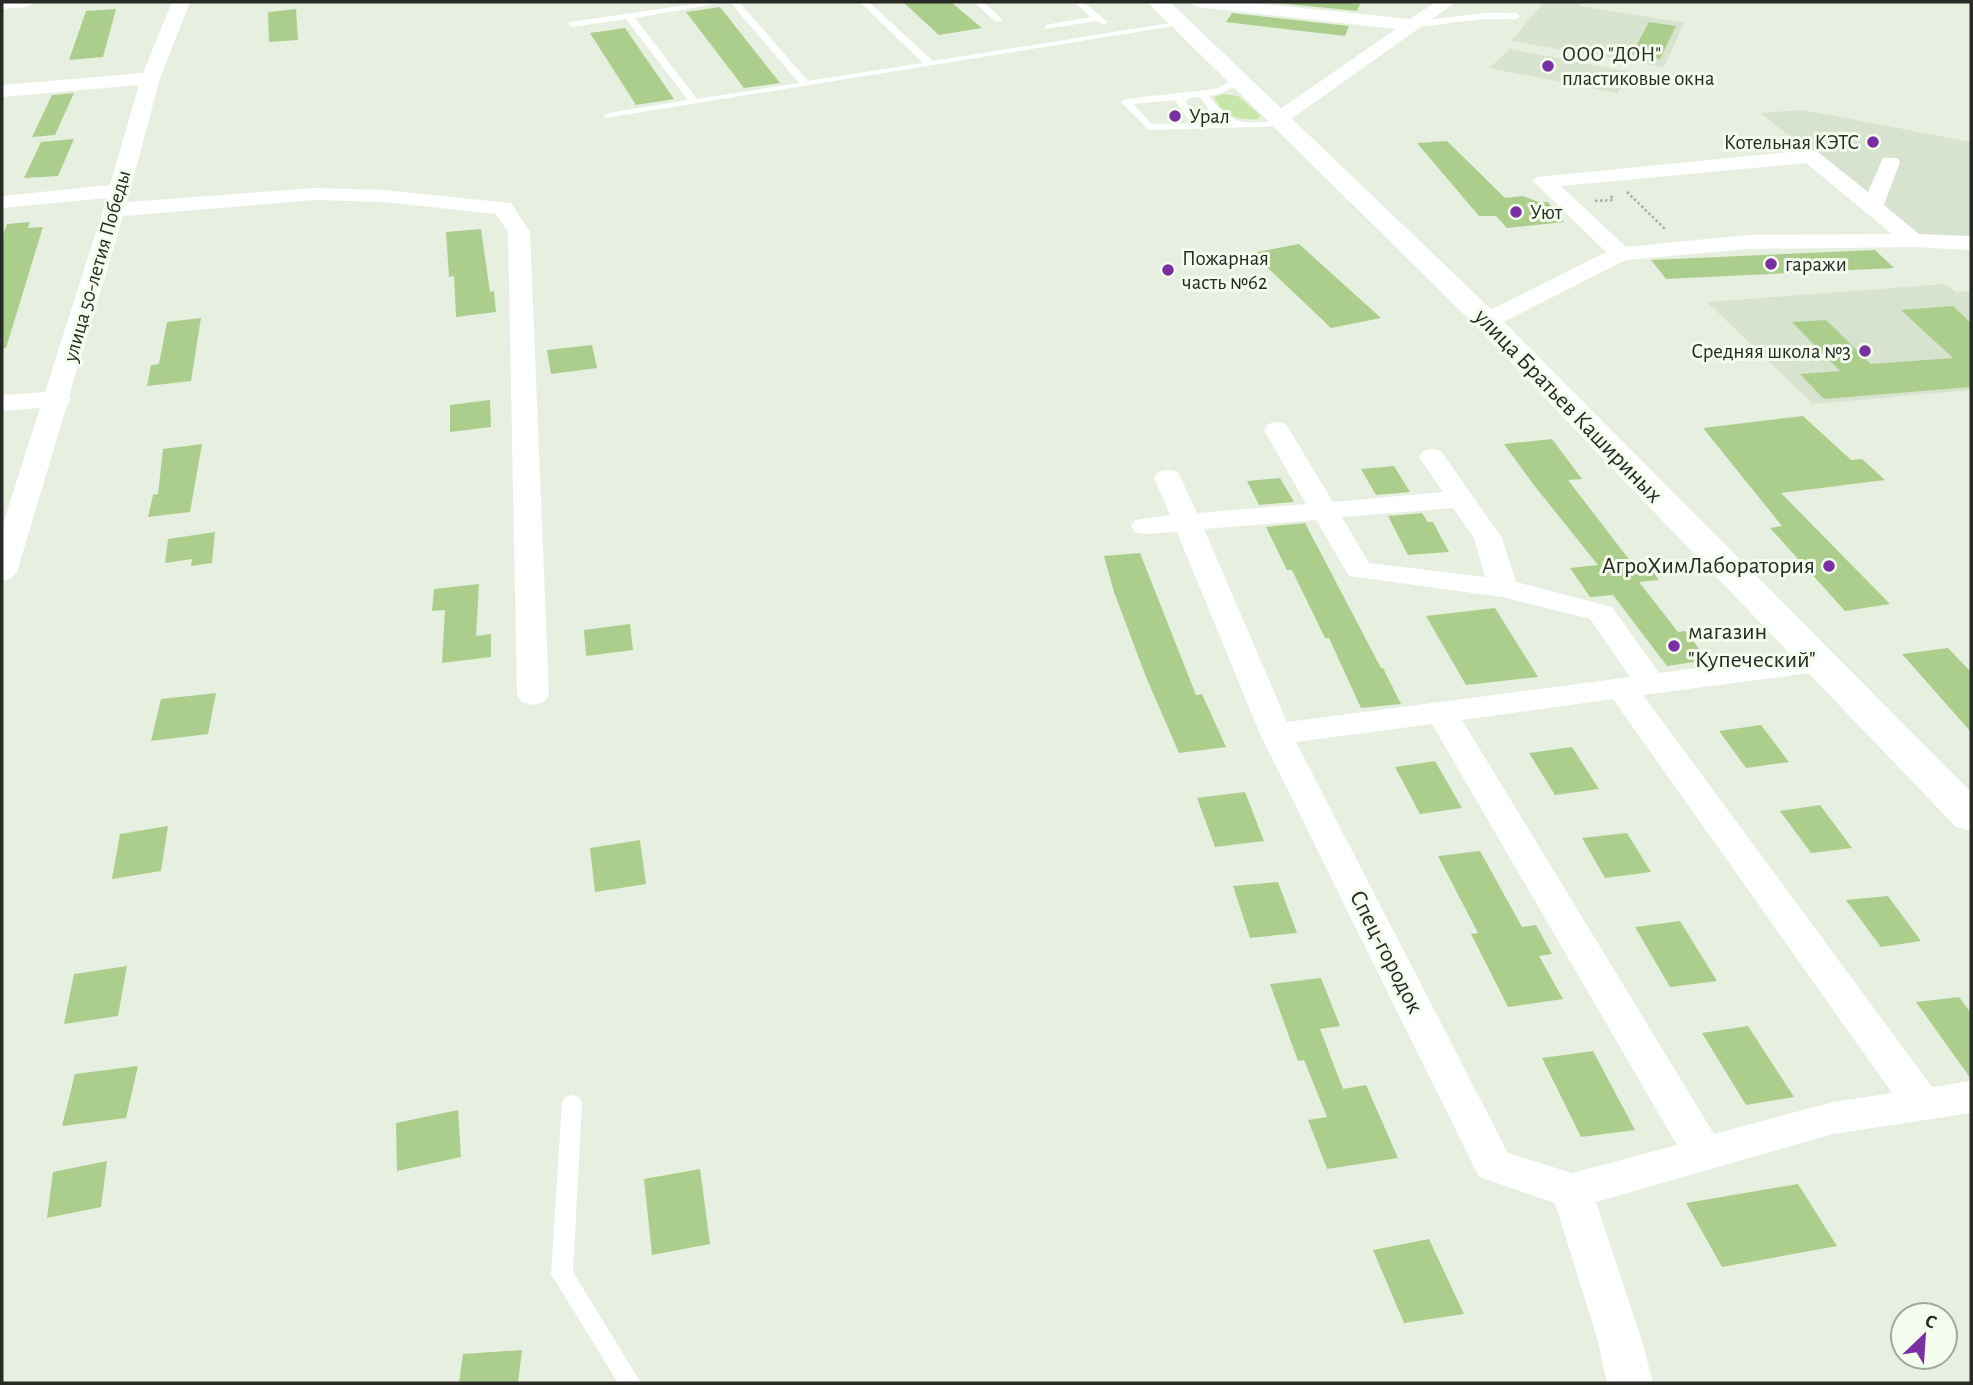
<svg xmlns="http://www.w3.org/2000/svg" width="1973" height="1385" font-family="'Alegreya Sans',sans-serif">
  <style>
    .built { fill: #d7e3ce }
    .green { fill: #c6e7a9 }
    .building { fill: #acce8d }
    .lines { fill: none; stroke-linecap: round; stroke-linejoin: round }
    .path { stroke: #a7aea1; stroke-width: 2.5; stroke-dasharray: 2.5 2.5; stroke-linecap: butt }
    .service { fill: #fff; fill-rule: evenodd }
    .minor { fill: #fff; fill-rule: evenodd }
    .secondary { fill: #fff; fill-rule: evenodd }
    .poi-dot { fill: #7a30a2; stroke: #f4fded; stroke-width: 2.5 }
    .labels { text-anchor: middle; dominant-baseline: central; stroke-width: 6; stroke-linejoin: round; paint-order: stroke }
    .far-poi-label { font-size: 21px; fill: #282b25; stroke: #f4fded; text-anchor: start }
    .far-street-label { font-size: 21px; fill: #282b25; stroke: #f4fded }
    .street-label { font-size: 24px; fill: #282b25; stroke: #f4fded }
    .poi-label { font-size: 24px; fill: #282b25; stroke: #f4fded; text-anchor: end }
  </style>
  <rect width="100%" height="100%" fill="#e7f0e0"/>
  <!-- built -->
  <path class="built" d="M1544 2H1581L1580 6 1684 23 1664 67 1511 41Z
    M1510 49 1634 73 1617 93 1489 68Z
    M1803 110 1971 142V239L1919 237 1760 113Z
    M1945 284 1956 292 1971 291V390L1813 404 1707 302Z"/>
  <!-- green -->
  <path class="green" d="M1223 94 1238 96 1260 115 1259 119C1238 120 1224 118 1214 97Z"/>
  <!-- building -->
  <path class="building" d="M903 2H951L982 28 939 35Z
    M1267 2H1338L1360 4 1357 11Z
    M720 7 780 83 744 88 686 12Z
    M116 9 103 57 69 60 86 11Z
    M296 9 298 40 269 42 268 12Z
    M1232 13 1349 26 1345 36 1226 22Z
    M1649 22 1676 26 1660 59 1632 54Z
    M625 28 674 99 636 105 590 33Z
    M74 93 55 135 32 137 52 95Z
    M74 139 58 176 24 178 41 142Z
    M1447 141 1505 198 1523 196 1539 202H1548L1564 222 1507 228 1496 216H1479L1417 143Z
    M30 222 28 228 43 227 6 348H2V237L7 224Z
    M481 229 490 292 494 291 496 312 456 317 454 276 449 277 446 232Z
    M1299 244 1381 318 1331 328 1252 253Z
    M1875 250 1894 268 1666 279 1651 260Z
    M1953 306 1971 323V387L1824 399 1800 374 1840 371 1792 322 1826 320 1871 364 1953 358 1901 310Z
    M201 318 191 381 147 386 151 365 159 364 167 322Z
    M592 345 597 368 551 374 547 350Z
    M490 400 491 427 450 432V405Z
    M1803 416 1851 460 1862 459 1885 480 1781 493 1890 604 1845 611 1770 528 1782 526 1703 428Z
    M1552 439 1582 479 1568 480 1631 562 1644 560 1659 580 1639 582 1678 632 1685 631 1708 660 1667 666 1613 595 1590 597 1570 568 1598 565 1533 484 1504 444Z
    M202 444 190 512 148 517 153 495 158 494 163 449Z
    M1394 466 1410 492 1376 495 1361 469Z
    M1280 478 1294 502 1259 505 1247 481Z
    M1422 513 1428 522H1433L1449 552 1408 555 1388 516Z
    M1305 523 1381 668H1383L1401 704 1361 708 1329 638H1325L1292 570H1287L1266 527Z
    M215 532 212 563 191 566 192 559 165 563 168 539Z
    M1140 553 1196 695 1202 694 1226 747 1179 753 1146 677 1114 592 1104 556Z
    M479 584 476 636 491 634V657L442 663 445 610 432 611 434 589Z
    M1495 608 1538 677 1466 685 1426 616Z
    M630 624 633 650 586 656 584 630Z
    M1948 648 1971 672V732L1902 654Z
    M216 693 208 734 151 741 161 699Z
    M1761 725 1789 762 1746 768 1719 731Z
    M1572 747 1599 789 1555 795 1529 753Z
    M1435 761 1462 808 1420 814 1395 767Z
    M1245 792 1264 841 1215 847 1197 798Z
    M1820 805 1852 848 1811 853 1780 811Z
    M168 826 161 871 112 879 120 834Z
    M1627 833 1651 872 1605 878 1582 838Z
    M640 840 646 884 595 892 590 848Z
    M1480 851 1522 927 1536 925 1552 954 1539 956 1563 999 1508 1007 1471 934 1478 933 1438 856Z
    M1278 882 1297 933 1250 938 1233 886Z
    M1888 896 1921 941 1881 947 1846 900Z
    M1680 921 1717 981 1670 987 1635 927Z
    M127 966 118 1016 64 1024 74 974Z
    M1321 978 1340 1026 1320 1029 1343 1089 1366 1085 1398 1158 1327 1169 1308 1120 1327 1117 1304 1060 1298 1061 1270 984Z
    M1959 997 1971 1013V1079L1916 1002Z
    M1748 1026 1794 1097 1746 1105 1702 1033Z
    M1593 1051 1635 1130 1581 1137 1542 1058Z
    M138 1066 126 1118 62 1126 75 1074Z
    M458 1110 461 1157 397 1171 396 1123Z
    M107 1161 101 1207 47 1218 53 1172Z
    M700 1169 710 1244 652 1255 644 1179Z
    M1798 1184 1837 1246 1722 1267 1686 1203Z
    M1429 1239 1464 1314 1404 1323 1373 1250Z
    M522 1350 518 1383H459L463 1354Z"/>
  <g class="lines">
    <!-- path -->
    <path class="path" d="M1627 192 1666 230
      M1595 201 1613 200 1611 196"/>
    <!-- service -->
    <path class="service" d="M707 2H727L635 18 697 99 799 83 730 2H739L808 81 923 63 860 2H869L933 61 1182 21 1187 24 605 118 604 116 609 113 688 100 626 19 573 27 568 24 570 22Z
      M974 2H983L1003 20 996 22Z
      M1074 2H1083L1108 22 1104 25 1097 21 1045 29V25L1091 17Z
      M1482 13H1516L1520 16 1516 19H1482L1411 28 1406 25 1411 22Z
      M1240 77 1245 80 1243 82 1220 94 1209 96C1235 130 1246 122 1285 121L1290 124 1289 126 1149 130 1121 102 1126 99 1215 89ZM1200 97 1215 118 1225 122 1212 123 1211 120 1197 117 1185 102 1189 98ZM1175 100 1190 122 1194 123 1152 124 1133 104Z
      M572 1095 579 1097 582 1103 573 1272 641 1383H618L551 1274 562 1103 565 1097Z"/>
    <!-- minor -->
    <path class="minor" d="M2 2H36L27 7 2 9Z
      M172 2H190L160 78 127 202 315 188 384 190 511 203 530 232 549 695 544 702 533 705 522 702 517 695 508 232 496 214 384 202 315 200 123 216 69 396 71 399 67 405 17 572 12 578 2 581V527L40 408 2 411V395L45 392 107 198 2 208V196L110 185 139 85 2 97V85L143 73Z
      M1188 2H1244L1410 19 1436 2H1456L1287 122H1273L1270 118 1273 114 1396 29 1197 7Z
      M1811 150 1818 152 1868 192 1883 158H1897L1900 162 1884 205 1919 234 1971 236V250L1913 247 1747 249 1626 260 1495 326 1487 328 1479 326 1475 321 1479 316 1606 252 1537 185 1533 181 1537 177ZM1806 163 1892 234 1747 235 1626 247 1561 186Z
      M1277 422 1286 424 1333 502 1443 492 1419 457 1423 451 1432 449 1441 451 1502 538 1516 582 1612 607 1659 673 1817 652 1828 655 1832 662 1828 669 1817 672 1643 695 1932 1087 1971 1081V1113L1833 1134 1596 1202 1642 1341 1653 1383H1607L1598 1341 1555 1203 1479 1177 1260 734 1177 532 1145 534 1135 532 1131 526 1135 520 1170 515 1154 478 1158 472 1168 470 1178 472 1197 513 1306 504 1264 430 1268 424ZM1453 508 1474 538 1485 577 1369 563 1342 517ZM1316 520 1349 576 1502 597 1590 619 1630 677 1287 722 1204 529ZM1613 699 1892 1093 1833 1102 1714 1134 1462 720ZM1432 724 1677 1145 1572 1173 1508 1153 1296 742Z"/>
    <!-- secondary -->
    <path class="secondary" d="M1147 2H1170L1497 315 1971 792V831L1956 827 1477 327Z"/>
  </g>
  <!-- markers -->
  <g class="poi-dot">
    <circle cx="1548" cy="66" r="7"/>
    <circle cx="1175" cy="116" r="7"/>
    <circle cx="1873" cy="142" r="7"/>
    <circle cx="1516" cy="212" r="7"/>
    <circle cx="1771" cy="264" r="7"/>
    <circle cx="1168" cy="270" r="7"/>
    <circle cx="1865" cy="351" r="7"/>
    <circle cx="1829" cy="566" r="7"/>
    <circle cx="1674" cy="646" r="7"/>
  </g>
  <g class="labels">
    <!-- far-poi labels -->
    <g class="far-poi-label">
      <text x="1562" y="54">ООО "ДОН"<tspan x="1562" dy="24">пластиковые окна</tspan></text>
      <text x="1189" y="116">Урал</text>
      <text x="1859" y="142" text-anchor="end">Котельная КЭТС</text>
      <text x="1530" y="212">Уют</text>
      <text x="1182" y="258">Пожарная<tspan x="1182" dy="24">часть №62</tspan></text>
      <text x="1785" y="264">гаражи</text>
      <text x="1851" y="351" text-anchor="end">Средняя школа №3</text>
    </g>
    <!-- far-street labels -->
    <g class="far-street-label">
      <text transform="translate(97 266) rotate(-74)">улица 50-летия Победы</text>
    </g>
    <!-- street labels -->
    <g class="street-label">
      <text transform="translate(1568 406) rotate(46)">улица Братьев Кашириных</text>
      <text transform="translate(1386 952) rotate(63)">Спец-городок</text>
    </g>
    <!-- poi labels -->
    <g class="poi-label">
      <text x="1815" y="566">АгроХимЛаборатория</text>
      <text x="1688" y="632" text-anchor="start">магазин<tspan x="1688" dy="28">"Купеческий"</tspan></text>
    </g>
  </g>
  <!-- border -->
  <rect width="1973" height="1385" fill="none" stroke="#282b25" stroke-width="7"/>
  <!-- north arrow -->
  <g transform="translate(1924 1336) rotate(25)"><circle r="33" fill="#f4fded" stroke="#a2a99d" stroke-width="2"/>
  <path d="M0-5L12 26L0 18L-12 26Z" fill="#7a30a2"/>
  <text y="-10" font-size="19" font-weight="bold" text-anchor="middle" fill="#282b25">С</text>
  </g>
</svg>
